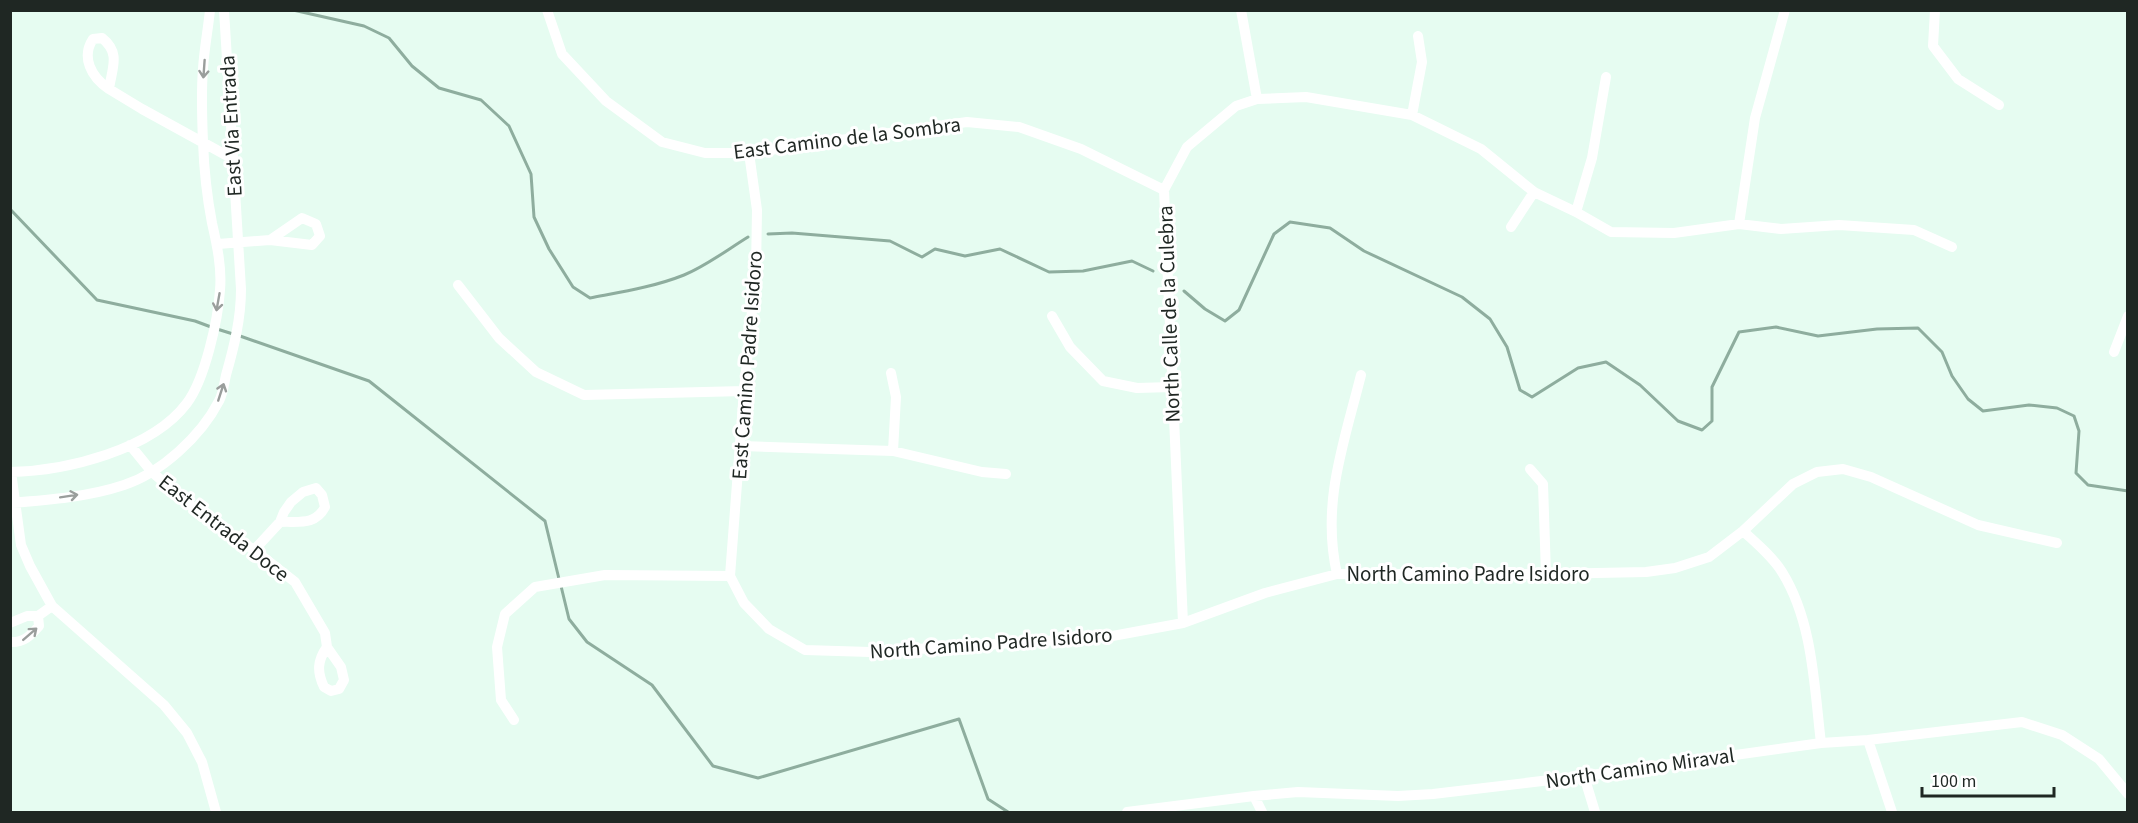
<svg xmlns="http://www.w3.org/2000/svg" width="2138" height="823" font-family="'Source Sans 3',sans-serif">
  <style>
    .lines { fill: none; stroke-linecap: round; stroke-linejoin: round }
    .stream { stroke: #8ead9e; stroke-width: 3 }
    .minor { stroke: #fff; stroke-width: 10 }
    .oneway { stroke: #9a9e9c }
    .labels { text-anchor: middle; dominant-baseline: central; stroke-width: 6; stroke-linejoin: round; paint-order: stroke }
    .street-label { font-size: 21px; fill: #1f2723; stroke: #fff }
  </style>
  <rect width="100%" height="100%" fill="#e6fcf1"/>
  <g class="lines">
    <!-- stream -->
    <path class="stream" d="M293 10 364 26 389 38 412 66 439 88 481 100 509 126 531 174 534 217 549 249 573 287 590 298C621 292 654 287 684 275 706 266 727 250 748 237
      M10 209 97 300 195 321 211 327
      M768 234 792 233 890 241 922 257 935 249 965 256 1000 249 1049 272 1083 271 1132 261 1153 271
      M1184 291 1205 309 1225 321 1239 310 1274 234 1290 222 1330 228 1364 251 1462 297 1490 319 1507 347 1520 390 1532 397 1578 368 1606 362 1640 385 1678 421 1702 430 1712 421V387L1739 332 1776 327 1818 336 1877 329 1918 328 1942 352 1952 376 1968 399 1983 411 2029 405 2057 408 2074 416 2079 431 2076 473 2088 485 2128 491
      M217 329 233 334
      M240 336 369 381 545 521 559 579
      M561 586 569 619 587 642 652 685 713 766 758 778 959 719 988 799 1008 812"/>
    <!-- minor -->
    <path class="minor" d="M547 10 562 54 606 101 662 142 705 153H749L967 122 1019 127 1081 149 1164 190
      M1241 10 1257 99
      M1935 10 1933 46 1958 79 1999 105
      M109 89C112 68 121 53 102 38L93 39C81 57 91 77 109 89L142 109 233 159
      M1412 115 1422 62 1418 36
      M1576 212 1592 158 1606 77
      M1739 224 1755 118 1785 10
      M1511 227 1534 192
      M218 244 270 240 312 245 320 236 316 224 302 218 270 240
      M458 285 499 338 536 372 584 395 744 391
      M1052 316 1070 347 1103 381 1137 388 1172 387
      M2114 352 2128 316
      M891 373 896 397 893 451
      M130 445 152 472 205 518 254 550 295 582 325 633 327 647 341 667 344 680 339 689 331 691 324 687C317 672 317 661 327 647
      M741 446 893 451 982 472 1006 474
      M1530 469 1543 484 1546 574
      M10 472C66 471 152 450 187 403 205 379 218 320 220 290 222 268 217 245 212 223 207 197 204 169 203 142 202 118 201 93 203 69 204 50 208 30 210 10
      M11 472 21 545 30 566 52 606 164 705 187 733 202 762 216 812
      M10 503C48 500 88 497 124 485 161 473 201 436 219 401 223 394 224 384 226 375 234 347 241 319 241 289L224 10
      M1743 531C1756 543 1772 556 1782 572 1813 622 1814 685 1821 743
      M254 550 280 522 284 512 291 502 303 492 316 488 322 495 325 507C315 526 298 521 280 522
      M1337 574C1321 503 1344 443 1361 375
      M730 576 744 603 769 629 805 650 870 652 1107 637 1183 623 1265 593 1337 574H1546L1646 572 1675 568 1709 557 1743 531 1793 484 1817 472 1843 469 1871 477 1978 525 2057 543
      M730 576 744 391 756 270 757 210 749 153
      M10 623 27 616H38L52 606
      M1183 623 1164 190 1187 147 1236 106 1257 99 1306 97 1412 115 1481 149 1534 192 1576 212 1611 232 1674 233 1739 224 1781 229 1839 225 1914 230 1952 247
      M10 642C24 643 31 635 39 626L38 616
      M514 720 501 700 497 647 505 614 535 587 605 575 730 576
      M1868 740 1892 812
      M1584 776 1595 812
      M1254 796 1262 812
      M1127 812 1254 796 1298 792 1398 796 1433 794 1584 776 1821 743 1868 740 2022 722 2062 735 2099 759 2128 794"/>
  </g>
  <!-- one-way arrows -->
  <defs><path id="oneway-shaft" d="M-6 0H5M1.5-3L5.5 0L1.5 3" fill="none" stroke-width="1.6" stroke-linecap="round" stroke-linejoin="round" transform="scale(1.5)"/></defs>
  <g class="oneway">
    <use href="#oneway-shaft" transform="translate(204 69) rotate(94)"/>
    <use href="#oneway-shaft" transform="translate(218 302) rotate(100)"/>
    <use href="#oneway-shaft" transform="translate(221 392) rotate(-72)"/>
    <use href="#oneway-shaft" transform="translate(69 496) rotate(-9)"/>
    <use href="#oneway-shaft" transform="translate(30 634) rotate(-41)"/>
  </g>
  <g class="labels">
    <!-- street labels -->
    <g class="street-label">
      <text transform="translate(231 126) rotate(-93)">East Via Entrada</text>
      <text transform="translate(847 138) rotate(-7)">East Camino de la Sombra</text>
      <text transform="translate(1169 314) rotate(-92)">North Calle de la Culebra</text>
      <text transform="translate(747 365) rotate(-86)">East Camino Padre Isidoro</text>
      <text transform="translate(224 528) rotate(38)">East Entrada Doce</text>
      <text x="1468" y="574">North Camino Padre Isidoro</text>
      <text transform="translate(991 643) rotate(-4)">North Camino Padre Isidoro</text>
      <text transform="translate(1640 768) rotate(-8)">North Camino Miraval</text>
    </g>
  </g>
  <!-- border -->
  <rect width="2138" height="823" fill="none" stroke="#1f2723" stroke-width="24"/>
  <!-- scale -->
  <path d="M1922 787v9h132v-9" fill="none" stroke="#1f2723" stroke-width="3"/>
  <text x="1931" y="787" font-size="18" fill="#1f2723" stroke="#ffffff" stroke-width="4.5" paint-order="stroke">100 m</text>
</svg>
